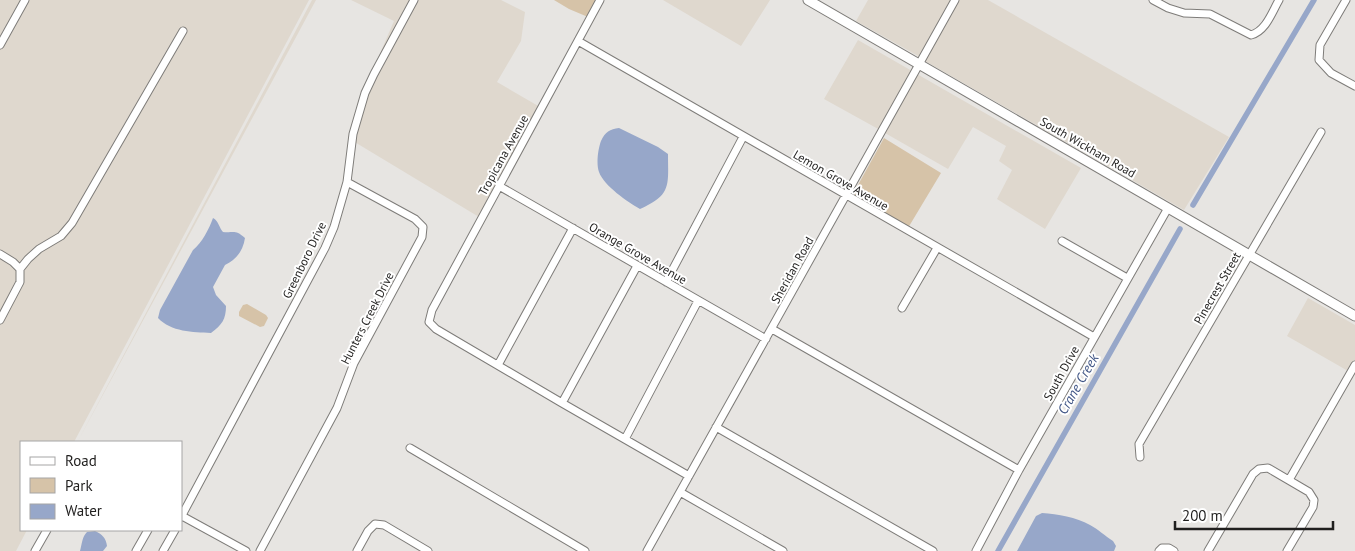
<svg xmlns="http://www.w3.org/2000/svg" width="1355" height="551" font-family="'PT Sans',sans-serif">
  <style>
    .built { fill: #dfd8ce }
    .green { fill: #d6c3a8 }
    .water { fill: #97a7c9 }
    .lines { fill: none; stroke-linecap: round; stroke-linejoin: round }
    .canal { stroke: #97a7c9; stroke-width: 5.5 }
    .minor-casing { stroke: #7e7c79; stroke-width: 9 }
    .major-casing { stroke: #7e7c79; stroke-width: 11 }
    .minor { stroke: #fff; stroke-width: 7 }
    .major { stroke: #fff; stroke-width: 9 }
    .labels { text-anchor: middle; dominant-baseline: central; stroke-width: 4; stroke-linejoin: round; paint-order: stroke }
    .street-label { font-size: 12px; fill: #201f1e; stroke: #fff }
    .water-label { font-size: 14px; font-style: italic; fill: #405585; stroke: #fff }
  </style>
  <rect width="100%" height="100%" fill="#e7e5e2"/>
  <!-- built -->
  <path class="built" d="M0 0H309L74 442H21V530H27L16 551H0Z
    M312 0H316L78 441Z
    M351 0H501L525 12 521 41 497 82 540 107 479 217 348 138 359 102 394 21Z
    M663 0H770L741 46Z
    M868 0H952L920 57 856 21Z
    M959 0H988L1229 137 1184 210 925 61Z
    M858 40 912 71 880 130 824 99Z
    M917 74 1081 168 1045 229 997 199 1012 170 999 161 1006 146 973 127 948 169 885 133Z
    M1308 298 1355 325V375L1287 336Z"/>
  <!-- green -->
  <path class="green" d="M554 0H598L588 17 569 9Z
    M884 138 941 173 908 228 854 198 853 194Z
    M247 304 266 315 268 318 264 326 260 327 239 316V312L243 305Z"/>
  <!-- water -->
  <path class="water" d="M619 128 658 147 668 154C668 185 672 195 640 209 628 202 604 186 599 172 596 164 598 149 601 141 605 132 610 129 619 128Z
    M213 218C219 221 219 228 223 232 234 233 235 229 245 238 243 251 236 260 225 265L213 287 216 295 226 306C226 319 222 325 211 333 193 332 171 332 158 318L160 310 193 250C202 243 209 229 213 218Z
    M1042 513C1058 514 1076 517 1090 525 1098 529 1105 536 1113 541L1116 546 1114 551H1017L1036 516Z
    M95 531C102 534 106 538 107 546L103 551H80C82 544 82 537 87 532Z"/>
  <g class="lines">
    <!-- canal -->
    <path class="canal" d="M1193 205 1314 0
      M998 551 1180 229"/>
    <defs>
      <path id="minor" d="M600 0 432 310 429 322 436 329 562 403 689 476
        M1153 0 1168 8 1184 13 1210 14 1251 35C1266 31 1272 12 1279 0
        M1346 0 1320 45 1319 60 1331 73 1355 86
        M578 41 1094 337
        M0 45 25 0
        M499 186 766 339
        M1062 241 1127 278
        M0 254 13 262 20 269V282L0 320
        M20 269 28 259 39 249 61 236 72 223 183 31
        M666 282 743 137
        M902 308 937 248
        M772 329 1019 470
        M498 365 573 228
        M562 403 637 266
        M716 427 933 551
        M625 439 698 301
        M410 448 585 551
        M1140 457 1139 444 1321 132
        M1289 480 1355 365
        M680 492 783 551
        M182 516 246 551
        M181 517 325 248 334 227 347 182 353 134 365 93 374 74 414 0
        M35 551 47 530
        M136 551 148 530
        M163 551 175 530
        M260 551 337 408 354 363 422 237 423 227 415 219 347 182
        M357 551 368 531 375 524 384 525 428 551
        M647 551 955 0
        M976 551 1019 470 1168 208
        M1159 551 1162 548H1169L1174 551
        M1208 551 1253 474 1259 469 1268 468 1309 492 1314 500 1313 507 1287 551"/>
      <path id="major" d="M808 0 1355 316"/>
    </defs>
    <!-- minor casing -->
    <use href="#minor" class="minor-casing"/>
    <!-- major casing -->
    <use href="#major" class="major-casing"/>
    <!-- minor -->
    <use href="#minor" class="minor"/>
    <!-- major -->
    <use href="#major" class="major"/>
  </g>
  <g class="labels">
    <!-- street labels -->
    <g class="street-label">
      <text transform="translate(1088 147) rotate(30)">South Wickham Road</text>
      <text transform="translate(503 155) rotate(-61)">Tropicana Avenue</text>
      <text transform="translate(841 180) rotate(30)">Lemon Grove Avenue</text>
      <text transform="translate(638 253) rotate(30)">Orange Grove Avenue</text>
      <text transform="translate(304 260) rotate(-64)">Greenboro Drive</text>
      <text transform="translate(792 270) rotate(-61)">Sheridan Road</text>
      <text transform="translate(1217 288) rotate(-60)">Pinecrest Street</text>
      <text transform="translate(367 318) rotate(-63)">Hunters Creek Drive</text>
      <text transform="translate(1061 373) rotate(-61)">South Drive</text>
    </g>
    <!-- water labels -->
    <g class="water-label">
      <text transform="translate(1078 384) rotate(-60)">Crane Creek</text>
    </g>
  </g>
  <!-- legend -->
  <rect x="20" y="441" width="162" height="90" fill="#ffffff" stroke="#a6a5a5"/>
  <rect x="30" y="457" width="25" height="8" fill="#ffffff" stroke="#a6a5a5"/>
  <text x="65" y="466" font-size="15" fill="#201f1e">Road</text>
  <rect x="30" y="478" width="25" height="15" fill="#d6c3a8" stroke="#a6a5a5"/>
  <text x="65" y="491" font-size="15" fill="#201f1e">Park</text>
  <rect x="30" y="504" width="25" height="15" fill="#97a7c9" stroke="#a6a5a5"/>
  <text x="65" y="516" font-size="15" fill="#201f1e">Water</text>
  <!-- scale -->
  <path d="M1175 521v8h158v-8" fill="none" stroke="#201f1e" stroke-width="2.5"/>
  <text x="1182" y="521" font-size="15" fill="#201f1e" stroke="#ffffff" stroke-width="4" paint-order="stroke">200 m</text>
</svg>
